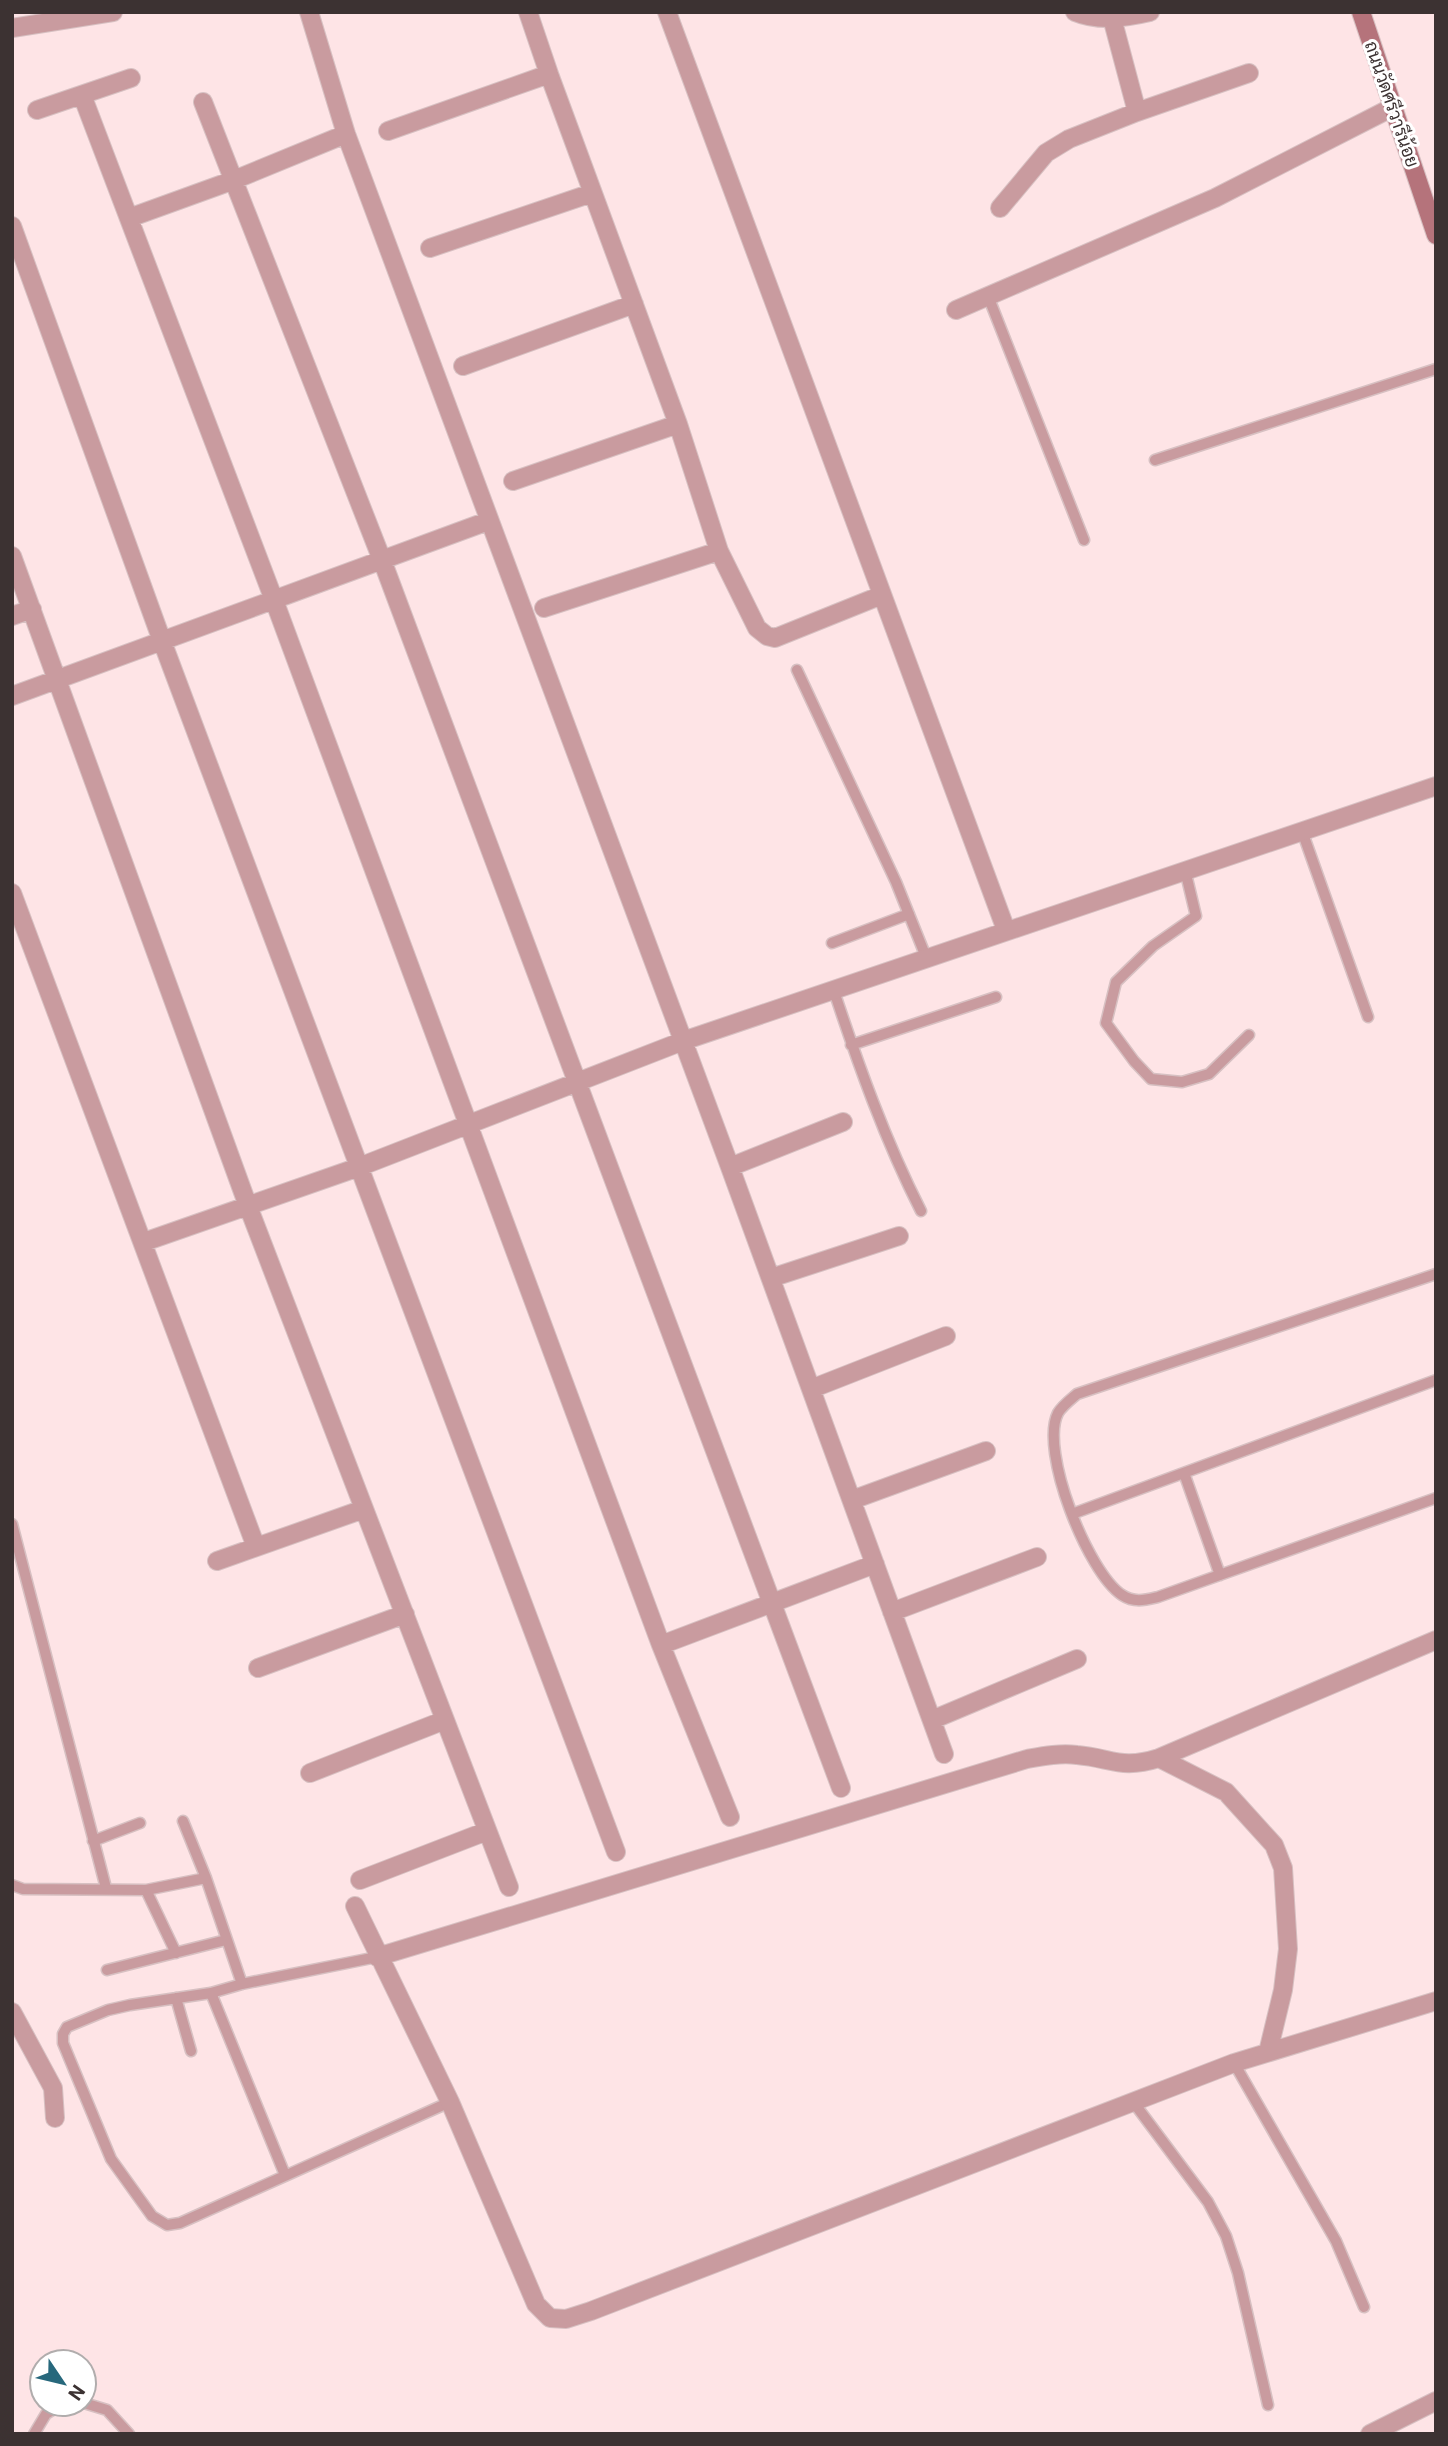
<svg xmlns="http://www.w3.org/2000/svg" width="1448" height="2446" font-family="Roboto,Sarabun,sans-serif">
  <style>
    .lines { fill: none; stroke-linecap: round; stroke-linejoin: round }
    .service-casing { stroke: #d7c0c2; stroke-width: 13 }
    .minor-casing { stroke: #d7c0c2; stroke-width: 20 }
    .secondary-casing { stroke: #d7c0c2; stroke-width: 20 }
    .service { stroke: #c99b9f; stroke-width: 10 }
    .minor { stroke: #c99b9f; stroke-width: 18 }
    .secondary { stroke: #b5737b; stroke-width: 18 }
    .labels { text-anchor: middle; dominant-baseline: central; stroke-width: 6; stroke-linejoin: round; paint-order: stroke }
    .street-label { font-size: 18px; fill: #3c3232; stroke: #fff }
  </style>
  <rect width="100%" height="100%" fill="#fee4e6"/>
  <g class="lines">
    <defs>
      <path id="service" d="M988 296 1084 540
        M1155 460 1436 369
        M797 670 896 882 926 957
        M1302 831 1368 1017
        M1185 870 1196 916 1153 946 1116 982 1106 1023 1134 1061 1151 1079 1182 1082 1209 1074 1249 1035
        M832 943 909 914
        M833 988C858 1064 885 1140 921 1211
        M851 1045 996 997
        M1436 1274 1077 1394C1070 1400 1062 1406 1058 1413 1039 1450 1088 1573 1122 1595 1134 1603 1145 1600 1158 1597L1436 1498
        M1184 1473 1220 1575
        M1072 1514 1436 1380
        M12 1524 106 1888
        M183 1821 206 1878
        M93 1841 140 1823
        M12 1885 23 1889 146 1890 206 1878 242 1984
        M146 1890 176 1953
        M377 1957 242 1984 211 1993 130 2005 108 2010 67 2027 63 2034V2043L111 2159 152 2216 167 2225 180 2223 450 2102
        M107 1970 226 1940
        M211 1993 285 2175
        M176 1998 191 2051
        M1234 2063 1336 2241 1364 2307
        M1134 2103 1208 2202 1226 2236 1238 2273 1268 2405
        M84 2403 107 2410 129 2434
        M34 2434 46 2414 62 2404"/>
      <path id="minor" d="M309 12 346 134 730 1167 944 1754
        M528 12 549 74 678 424 719 551 757 628 767 636 775 638 882 595
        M667 12 1006 930
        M1075 12C1099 22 1124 18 1150 12
        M1112 18 1137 112
        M12 28 113 12
        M82 95 274 600 661 1645 730 1817
        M203 102 382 560 841 1788
        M37 110 131 78
        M388 131 549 74
        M1000 208 1046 153 1069 139 1137 112 1249 73
        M129 218 234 180 346 134
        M12 226 162 641 616 1852
        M430 248 592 193
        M956 310 1215 198 1393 107
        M463 366 634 304
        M513 481 678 424
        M12 556 248 1206 509 1887
        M544 608 719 551
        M12 616 32 609
        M12 696 488 521
        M12 893 256 1547
        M730 1167 843 1122
        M144 1242 359 1167 683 1041 1436 786
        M771 1278 899 1236
        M811 1389 946 1336
        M852 1500 986 1451
        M217 1561 364 1509
        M892 1612 1037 1557
        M661 1645 875 1564
        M258 1668 405 1614
        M932 1720 1077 1659
        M1159 1758 1226 1792 1274 1845 1283 1868 1288 1949 1283 1990 1268 2052
        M310 1773 445 1720
        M360 1880 487 1831
        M355 1906 450 2102 536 2304 550 2318 566 2319 591 2311 1234 2063 1436 2001
        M377 1957 1027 1759C1044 1756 1060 1753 1077 1755 1112 1758 1121 1770 1159 1758L1436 1640
        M12 2012 53 2088 55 2118
        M1370 2434 1436 2401"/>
      <path id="secondary" d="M1361 12 1436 235"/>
    </defs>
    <!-- service casing -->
    <use href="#service" class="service-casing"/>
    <!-- minor casing -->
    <use href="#minor" class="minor-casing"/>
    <!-- secondary casing -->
    <use href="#secondary" class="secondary-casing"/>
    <!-- service -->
    <use href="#service" class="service"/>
    <!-- minor -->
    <use href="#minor" class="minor"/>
    <!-- secondary -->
    <use href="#secondary" class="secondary"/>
  </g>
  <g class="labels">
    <!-- street labels -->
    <g class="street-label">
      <text transform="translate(1392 104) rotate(71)">ถนนวัดศรีวารีน้อย</text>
    </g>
  </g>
  <!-- border -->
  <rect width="1448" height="2446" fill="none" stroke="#3c3232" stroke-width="28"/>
  <!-- north arrow -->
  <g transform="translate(63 2383) rotate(125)"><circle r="33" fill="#ffffff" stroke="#b1adad" stroke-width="2"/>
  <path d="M0-5L12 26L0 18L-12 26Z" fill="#27687c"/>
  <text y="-10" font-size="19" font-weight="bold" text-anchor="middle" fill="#3c3232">N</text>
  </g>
</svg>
